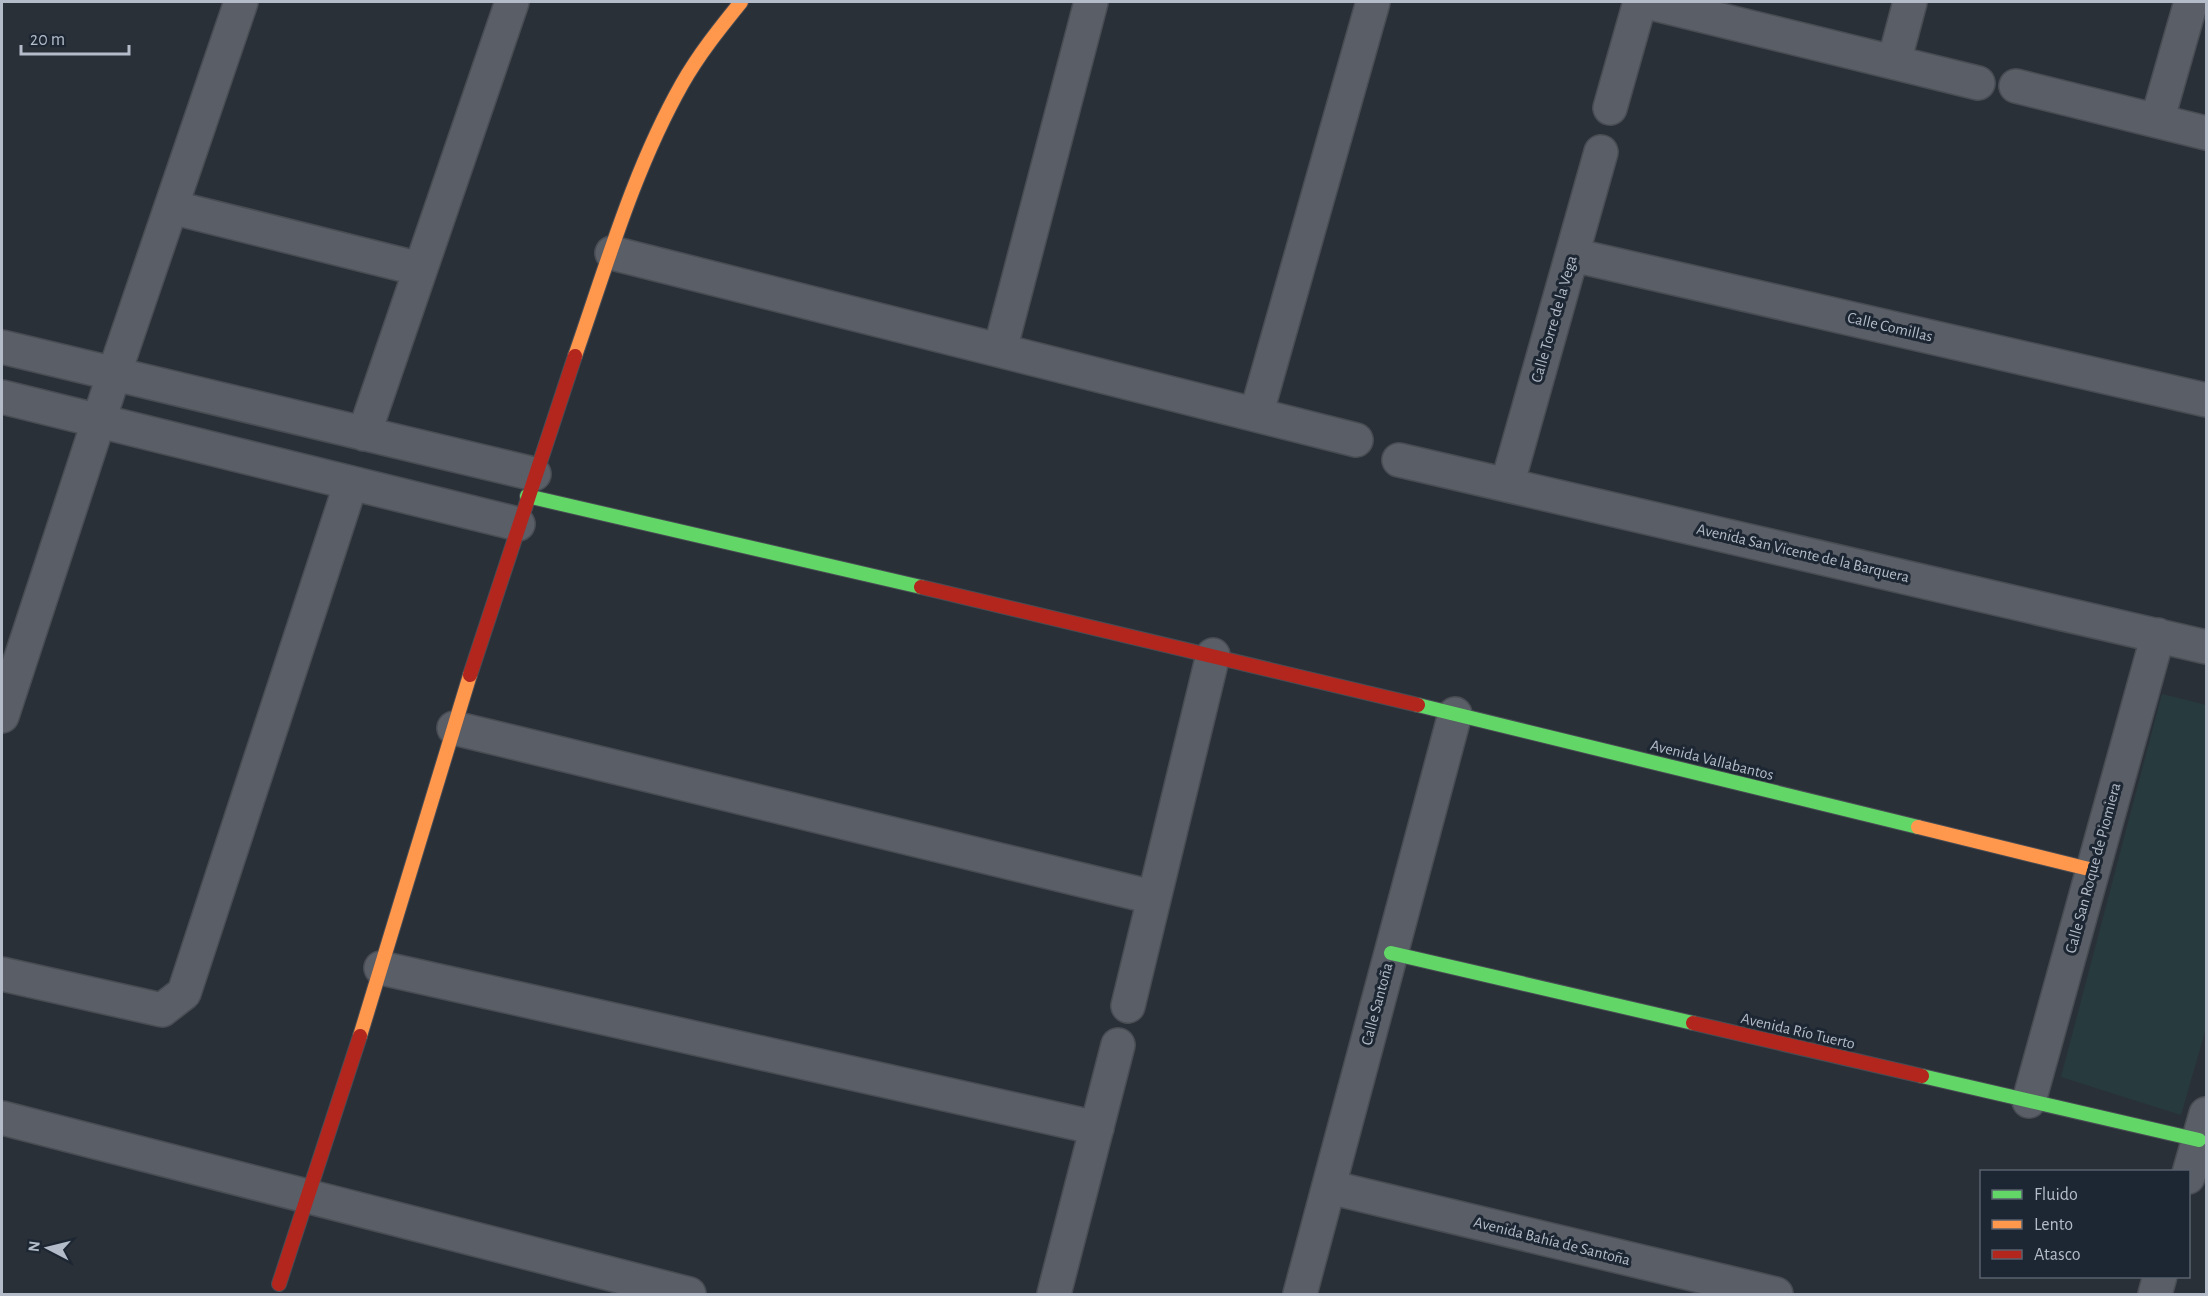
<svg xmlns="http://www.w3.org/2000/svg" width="2208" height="1296" font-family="'Alegreya Sans',sans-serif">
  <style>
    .green { fill: #273a3e }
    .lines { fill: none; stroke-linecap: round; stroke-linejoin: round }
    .street-casing { stroke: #484c53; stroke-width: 36 }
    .fast-casing { stroke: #484c53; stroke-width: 16 }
    .slow-casing { stroke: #484c53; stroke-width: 16 }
    .jam-casing { stroke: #484c53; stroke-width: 16 }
    .street { stroke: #5a5e66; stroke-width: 33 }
    .fast { stroke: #63d668; stroke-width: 14 }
    .slow { stroke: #ff974d; stroke-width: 14 }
    .jam { stroke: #b3261e; stroke-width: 14 }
    .labels { text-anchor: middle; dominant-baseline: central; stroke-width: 6; stroke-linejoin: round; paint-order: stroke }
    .street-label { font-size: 16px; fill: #b4bcc9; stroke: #1d2633 }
  </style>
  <rect width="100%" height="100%" fill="#2a3038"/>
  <!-- green -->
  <path class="green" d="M2162 694 2206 705V1028L2181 1115 2061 1077Z"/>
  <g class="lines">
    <defs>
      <path id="street" d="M1647 2 1978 83
        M1894 62 1910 2
        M2016 86 2206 133
        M1610 108 1640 2
        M2157 121 2191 2
        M171 207 420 269
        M612 253 1356 440
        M1573 255 2206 400
        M2 347 534 474
        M1000 350 1091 2
        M2 397 518 524
        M1256 415 1373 2
        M364 434 512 2
        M1399 460 2206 647
        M1507 485 1601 152
        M2 716 114 374 241 2
        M454 728 1152 897
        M381 968 1097 1128
        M2 974 162 1010 184 993 351 483
        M1128 1006 1213 655
        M2029 1101 2158 635
        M2 1118 689 1294
        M2188 1177 2206 1114
        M1329 1187 1776 1294
        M1054 1294 1118 1045
        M1300 1294 1455 714
        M2155 1294 2160 1276"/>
      <path id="fast" d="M527 496 921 587
        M1418 705 1918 827
        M1391 953 1693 1023
        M1922 1076 2199 1140"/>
      <path id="slow" d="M575 356C607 264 634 169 682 84 699 54 720 28 741 2
        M1918 827 2093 870
        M360 1036 470 675"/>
      <path id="jam" d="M921 587 1418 705
        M470 675 575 356
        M1693 1023 1922 1076
        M279 1284 360 1036"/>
    </defs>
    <!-- street casing -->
    <use href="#street" class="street-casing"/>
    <!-- fast casing -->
    <use href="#fast" class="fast-casing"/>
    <!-- slow casing -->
    <use href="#slow" class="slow-casing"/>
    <!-- jam casing -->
    <use href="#jam" class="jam-casing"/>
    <!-- street -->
    <use href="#street" class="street"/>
    <!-- fast -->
    <use href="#fast" class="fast"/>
    <!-- slow -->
    <use href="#slow" class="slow"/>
    <!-- jam -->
    <use href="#jam" class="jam"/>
  </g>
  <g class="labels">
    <!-- street labels -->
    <g class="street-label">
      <text transform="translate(1554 319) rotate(-74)">Calle Torre de la Vega</text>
      <text transform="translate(1890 327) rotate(13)">Calle Comillas</text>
      <text transform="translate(1803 553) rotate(13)">Avenida San Vicente de la Barquera</text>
      <text transform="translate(1712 760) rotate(14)">Avenida Vallabantos</text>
      <text transform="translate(2093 868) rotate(-75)">Calle San Roque de Piomiera</text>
      <text transform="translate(1377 1004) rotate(-75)">Calle Santoña</text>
      <text transform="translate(1798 1031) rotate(13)">Avenida Río Tuerto</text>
      <text transform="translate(1552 1241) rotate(14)">Avenida Bahía de Santoña</text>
    </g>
  </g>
  <!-- border -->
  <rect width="2208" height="1296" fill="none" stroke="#b4bcc9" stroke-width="6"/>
  <!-- legend -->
  <rect x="1980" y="1170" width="210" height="108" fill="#1d2633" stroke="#59626f" stroke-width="1.5"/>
  <rect x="1992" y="1190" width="30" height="9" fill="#63d668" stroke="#59626f" stroke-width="1.5"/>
  <text x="2034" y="1200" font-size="18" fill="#b4bcc9">Fluido</text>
  <rect x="1992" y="1220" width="30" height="9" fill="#ff974d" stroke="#59626f" stroke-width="1.5"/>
  <text x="2034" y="1230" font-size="18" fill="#b4bcc9">Lento</text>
  <rect x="1992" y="1250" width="30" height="9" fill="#b3261e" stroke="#59626f" stroke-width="1.5"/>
  <text x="2034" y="1260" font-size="18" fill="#b4bcc9">Atasco</text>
  <!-- north arrow -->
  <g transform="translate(48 1248) rotate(277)" stroke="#1d2633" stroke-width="4.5" paint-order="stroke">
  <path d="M0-4.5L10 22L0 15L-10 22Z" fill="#b4bcc9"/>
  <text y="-9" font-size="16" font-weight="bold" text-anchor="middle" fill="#b4bcc9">N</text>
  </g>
  <!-- scale -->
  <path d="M21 45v9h108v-9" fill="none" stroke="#b4bcc9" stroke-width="3"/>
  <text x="30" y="45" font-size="18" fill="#b4bcc9" stroke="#1d2633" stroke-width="4.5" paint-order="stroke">20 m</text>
</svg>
